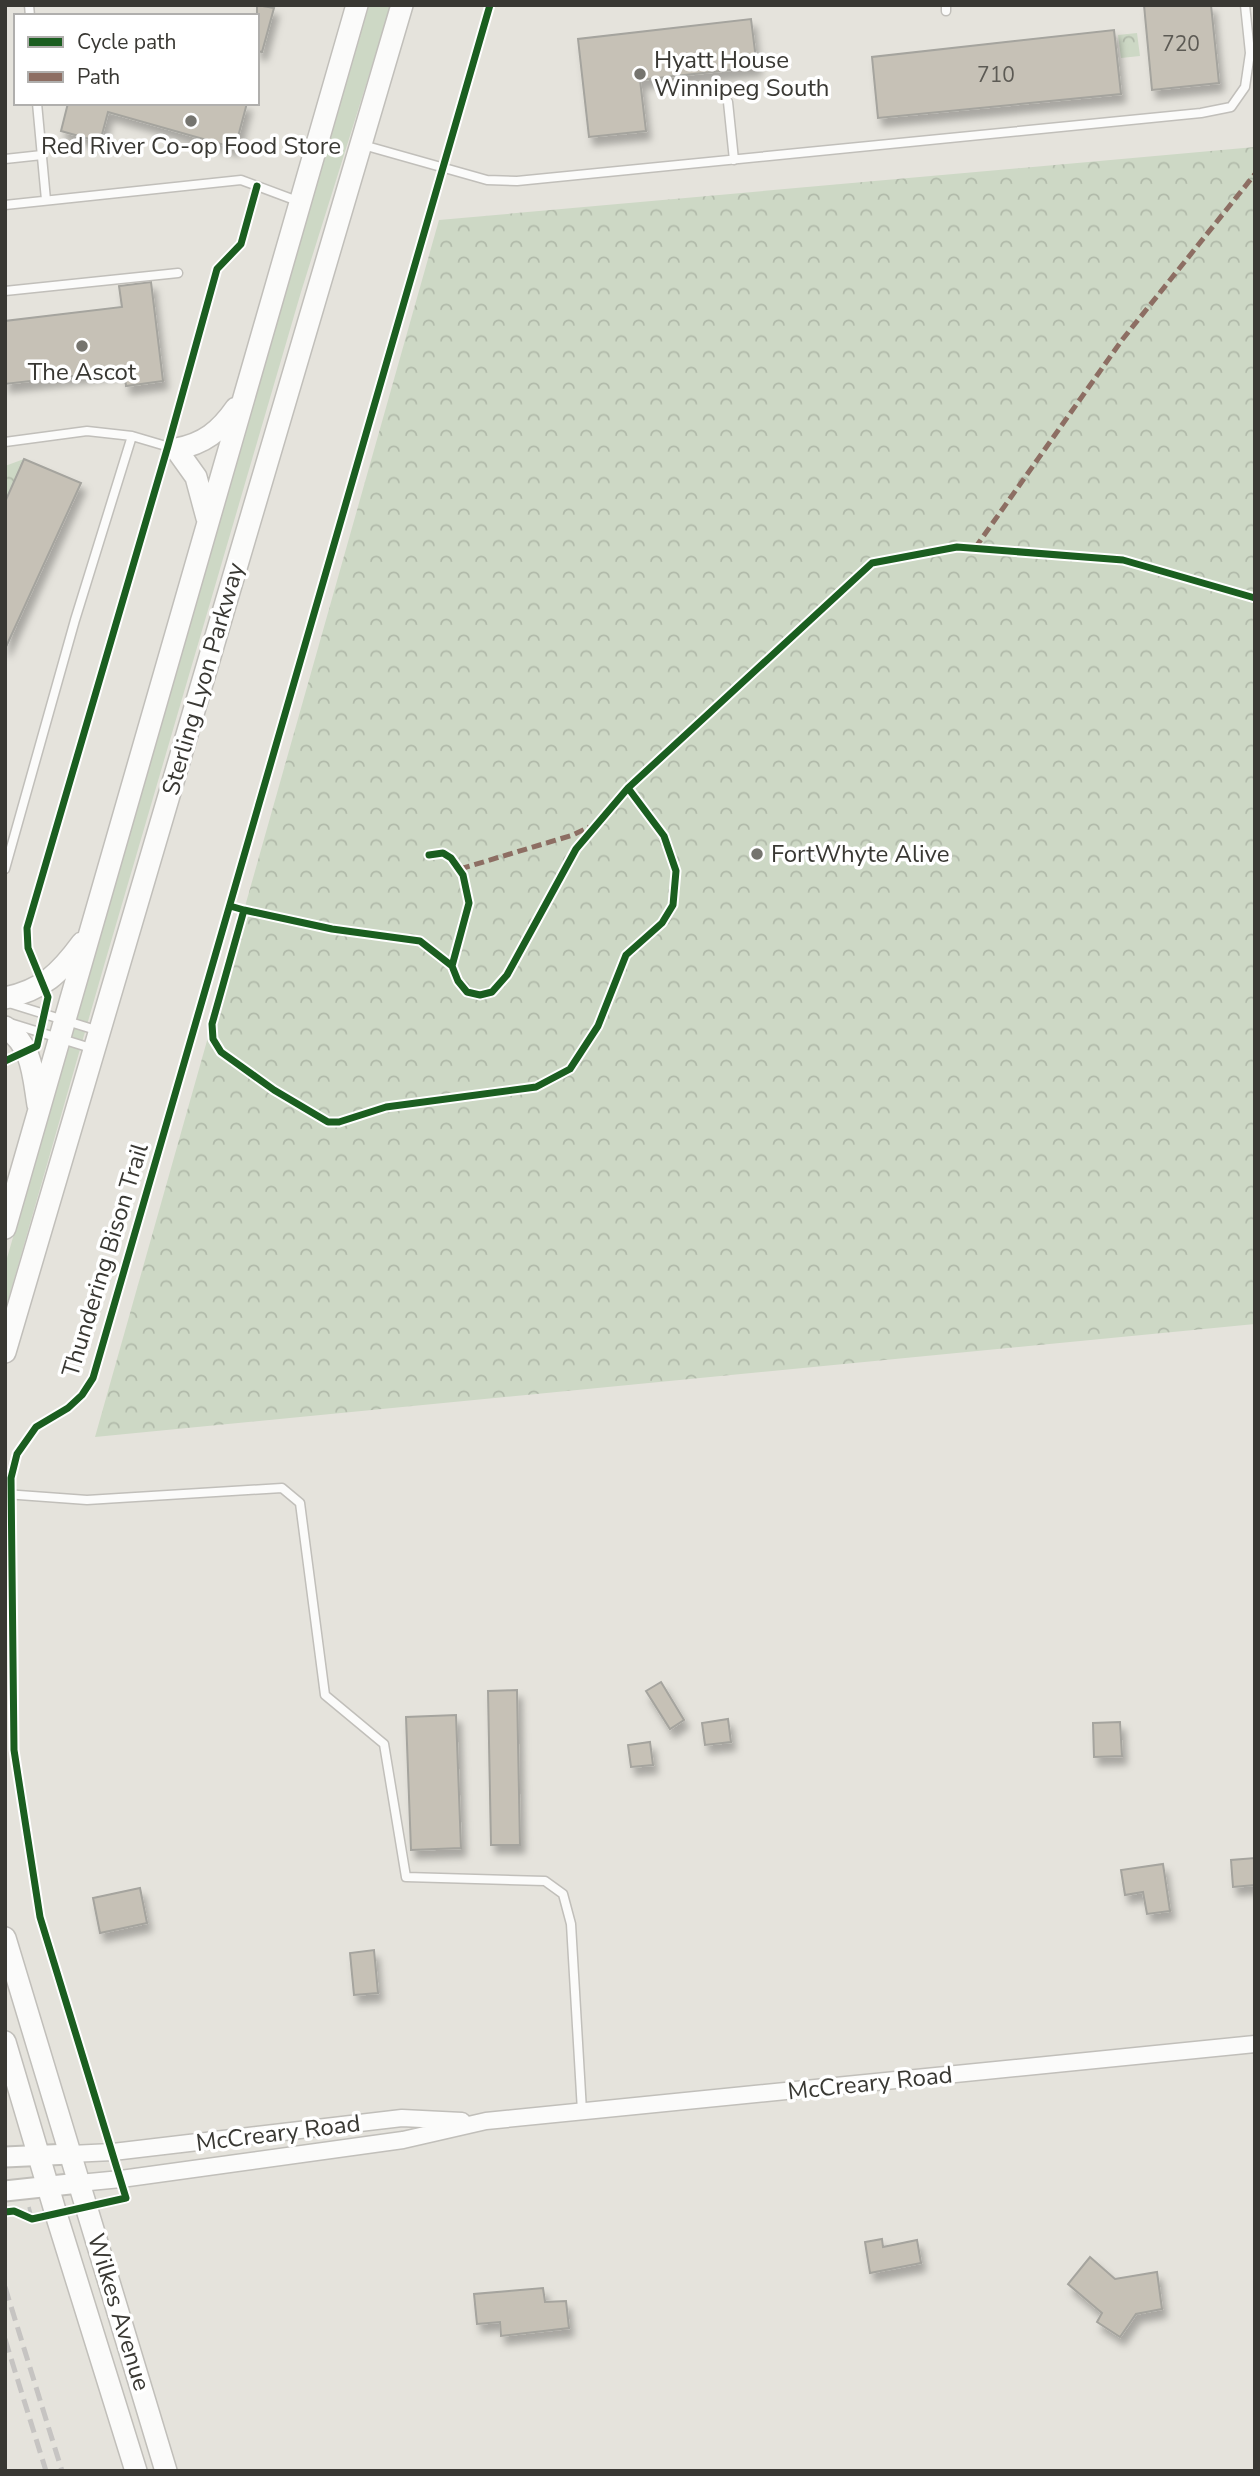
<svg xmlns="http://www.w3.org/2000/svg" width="1260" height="2476" font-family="'Nunito Sans',sans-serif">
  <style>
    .grass { fill: #cdd8c5 }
    .park { fill: url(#park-crowns) }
    .building { fill: #c6c1b6; stroke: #a5a49e; stroke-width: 2; filter: url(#shadow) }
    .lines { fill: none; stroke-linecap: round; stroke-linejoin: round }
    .service-casing { stroke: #c1bfba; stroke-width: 11 }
    .minor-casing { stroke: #c1bfba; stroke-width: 19 }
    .tertiary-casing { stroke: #c1bfba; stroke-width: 23 }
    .secondary-casing { stroke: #c1bfba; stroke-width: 24 }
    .path { stroke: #c3c3c1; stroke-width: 3.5; stroke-dasharray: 7 3.5; stroke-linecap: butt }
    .service { stroke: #fbfbfa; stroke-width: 8 }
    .minor { stroke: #fbfbfa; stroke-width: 16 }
    .tertiary { stroke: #fbfbfa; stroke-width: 19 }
    .secondary { stroke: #fbfbfa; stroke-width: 21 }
    .rail { stroke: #c6c4c2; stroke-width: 5; stroke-dasharray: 14 7; stroke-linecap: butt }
    .quiet { stroke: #8d6e63; stroke-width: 5; stroke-dasharray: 10 5; stroke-linecap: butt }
    .cycleway-casing { stroke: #fff; stroke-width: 11 }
    .cycleway { stroke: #1b5e20; stroke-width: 7 }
    .poi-dot { fill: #75746e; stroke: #fff; stroke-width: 2.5 }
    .labels { text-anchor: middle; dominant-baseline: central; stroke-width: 7; stroke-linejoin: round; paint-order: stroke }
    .number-label { font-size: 21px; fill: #5c5a54 }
    .poi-label { font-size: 24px; fill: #393833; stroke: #fff; text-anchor: start }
    .street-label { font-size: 24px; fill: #393833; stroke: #fff }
  </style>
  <defs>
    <pattern id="park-crowns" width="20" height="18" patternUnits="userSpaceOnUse" patternTransform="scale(1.75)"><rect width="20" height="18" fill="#cdd8c5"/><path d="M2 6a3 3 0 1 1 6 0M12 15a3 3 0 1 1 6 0" fill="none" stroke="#b1baaa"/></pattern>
    <filter id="shadow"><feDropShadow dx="4.5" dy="8" stdDeviation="3.5" flood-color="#0004"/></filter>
  </defs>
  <rect width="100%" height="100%" fill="#e5e3dc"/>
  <!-- grass -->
  <path class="grass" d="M369 5H391L301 292 103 969 5 1311V1265Z"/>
  <!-- park -->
  <path class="park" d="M1137 33 1140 56 1121 58 1118 35Z
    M1255 147V1324L95 1437 439 220Z
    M24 459 5 502V466Z"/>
  <!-- building -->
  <path class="building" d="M257 5 274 8 262 52 257 51Z
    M1144 5H1211L1219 83 1152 90Z
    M751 19 757 67 640 80 646 131 589 137 578 39Z
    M1114 30 1121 94 878 118 872 57Z
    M68 103H247L235 148 108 112 100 142 61 131Z
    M151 282 163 381 126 386 124 370 5 384V321L122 307 119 286Z
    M24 459 81 483 5 649V502Z
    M661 1682 684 1720 670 1729 646 1691Z
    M517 1690 520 1845H491L488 1691Z
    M456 1715 461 1848 411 1850 406 1717Z
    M728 1719 731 1742 705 1745 702 1723Z
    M1120 1722 1122 1756 1094 1757 1093 1723Z
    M650 1742 653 1765 631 1767 628 1745Z
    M1255 1858V1885L1233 1887 1231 1860Z
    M1163 1864 1170 1911 1147 1914 1143 1892 1125 1895 1121 1870Z
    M140 1888 147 1923 100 1933 93 1898Z
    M374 1950 378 1993 354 1995 350 1953Z
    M882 2239 883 2247 917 2240 921 2263 870 2273 865 2242Z
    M1090 2257 1115 2279 1157 2272 1162 2309 1136 2314 1120 2337 1097 2322 1102 2313 1068 2284Z
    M543 2288 545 2302 566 2301 569 2328 501 2336 500 2322 477 2324 474 2294Z"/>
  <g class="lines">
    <defs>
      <path id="service" d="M29 5 30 16
        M946 5V11
        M728 102 734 160
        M37 103 46 200
        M363 145 487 180 517 181 1201 113 1231 107 1245 87 1250 53 1245 5
        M5 159 42 155
        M5 205 241 180 300 202
        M5 291 178 273
        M5 442 87 431 132 436
        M5 869 75 620 132 436 176 449
        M9 1003 99 1031
        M10 1023 94 1049
        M5 1494 87 1500 282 1488 300 1503 325 1695 384 1744 406 1877 545 1881 563 1894 571 1924 582 2111"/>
      <path id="minor" d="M70 2154 113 2152 402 2118 462 2121
        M79 2183 121 2179 403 2140 486 2121 1255 2044"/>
      <path id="tertiary" d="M5 2157 70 2154
        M5 2191 79 2183"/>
      <path id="secondary" d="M207 518 196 477 176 449C204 444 220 431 236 408
        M5 998C43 990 60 973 82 943
        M5 1027C33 1046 33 1075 38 1105
        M5 1228 357 5
        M5 1352 402 5
        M5 1938 166 2471
        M5 2042 56 2214 136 2471"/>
    </defs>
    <!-- service casing -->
    <use href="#service" class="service-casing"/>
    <!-- minor casing -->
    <use href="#minor" class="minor-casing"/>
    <!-- tertiary casing -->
    <use href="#tertiary" class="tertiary-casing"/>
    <!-- secondary casing -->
    <use href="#secondary" class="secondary-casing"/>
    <!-- path -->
    <path class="path" d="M105 2202 126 2198V2196
      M29 2207 32 2219 36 2218"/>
    <!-- service -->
    <use href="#service" class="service"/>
    <!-- minor -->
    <use href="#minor" class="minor"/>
    <!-- tertiary -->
    <use href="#tertiary" class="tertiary"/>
    <!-- secondary -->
    <use href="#secondary" class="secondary"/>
    <!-- rail -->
    <path class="rail" d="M5 2287 62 2471
      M5 2339 46 2471"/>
    <!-- quiet -->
    <path class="quiet" d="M975 548 1122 340 1255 174
      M460 869 573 835 589 827"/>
    <defs>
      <path id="cycleway" d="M429 855 443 853 451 858 463 875 469 903 452 966
        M230 906 244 910 332 929 420 941 452 966 458 981 467 992 480 995 492 992 507 975 576 849 628 788 872 563 957 547 1123 560 1255 598
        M244 910 212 1024 213 1039 221 1052 274 1090 328 1122H339L386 1107 536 1087 570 1069 598 1026 626 955 662 923 673 905 676 871 664 836 628 788
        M5 1061 37 1046 48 997 28 948 27 928 168 446 217 269 241 244 257 186
        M5 2212 14 2211 32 2219 126 2198 40 1917 14 1750 11 1478 17 1454 36 1427 68 1408 82 1395 93 1378 490 5"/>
    </defs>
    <!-- cycleway casing -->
    <use href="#cycleway" class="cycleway-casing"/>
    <!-- cycleway -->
    <use href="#cycleway" class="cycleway"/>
  </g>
  <!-- markers -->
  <g class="poi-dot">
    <circle cx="640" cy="74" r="7"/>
    <circle cx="191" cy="121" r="7"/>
    <circle cx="82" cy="346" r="7"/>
    <circle cx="757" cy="854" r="7"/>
  </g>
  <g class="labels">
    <!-- number labels -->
    <g class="number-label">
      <text x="1181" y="44">720</text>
      <text x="996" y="75">710</text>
    </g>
    <!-- poi labels -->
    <g class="poi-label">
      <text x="654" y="60">Hyatt House<tspan x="654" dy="28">Winnipeg South</tspan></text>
      <text x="191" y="146" text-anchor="middle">Red River Co-op Food Store</text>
      <text x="82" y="372" text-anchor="middle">The Ascot</text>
      <text x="771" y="854">FortWhyte Alive</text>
    </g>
    <!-- street labels -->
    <g class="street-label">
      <text transform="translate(203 679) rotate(-74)">Sterling Lyon Parkway</text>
      <text transform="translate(105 1260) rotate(-73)">Thundering Bison Trail</text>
      <text transform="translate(870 2083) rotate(-6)">McCreary Road</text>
      <text transform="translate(278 2133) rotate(-7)">McCreary Road</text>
      <text transform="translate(119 2312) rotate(73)">Wilkes Avenue</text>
    </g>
  </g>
  <!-- border -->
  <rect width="1260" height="2476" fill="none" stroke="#393833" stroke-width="14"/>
  <!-- legend -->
  <rect x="14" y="14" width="245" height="91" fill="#ffffff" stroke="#b0afad" stroke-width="2"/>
  <rect x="28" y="37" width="35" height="10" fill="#1b5e20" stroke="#b0afad" stroke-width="2"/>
  <text x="77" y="49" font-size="21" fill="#393833">Cycle path</text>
  <rect x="28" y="72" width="35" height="10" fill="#8d6e63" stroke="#b0afad" stroke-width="2"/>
  <text x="77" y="84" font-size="21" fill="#393833">Path</text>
</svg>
